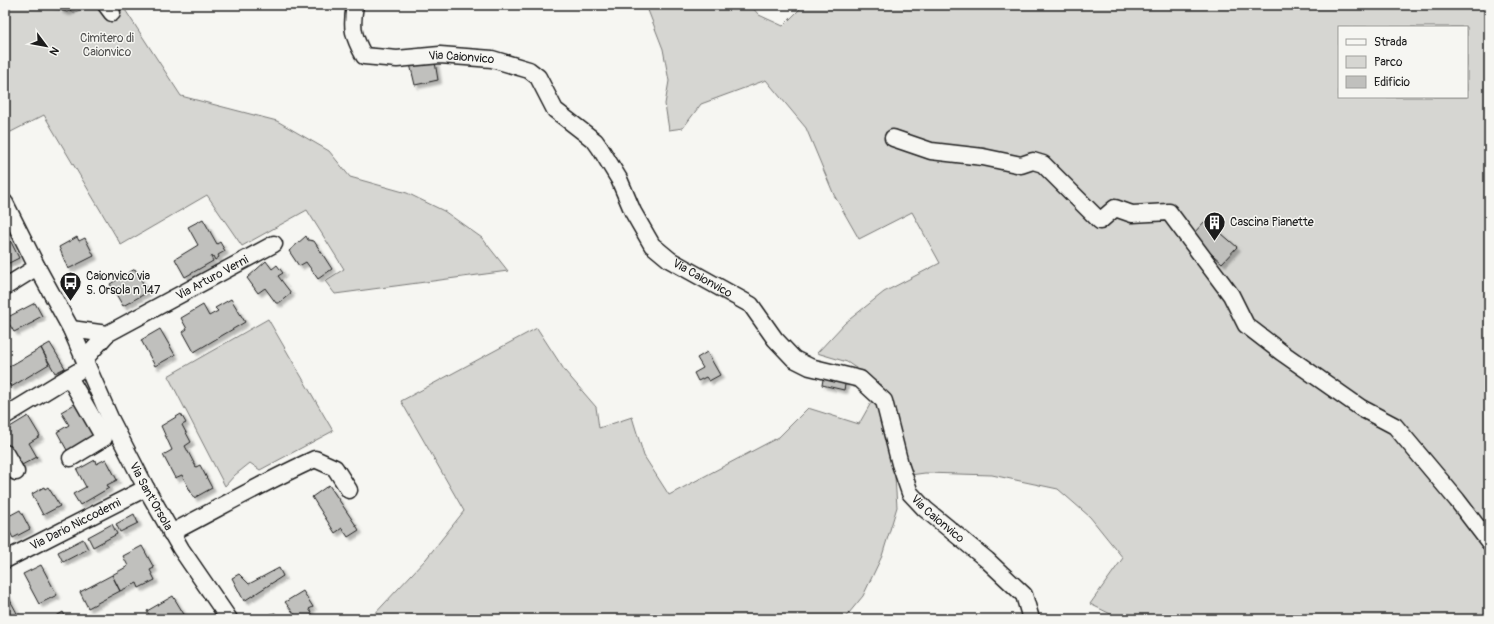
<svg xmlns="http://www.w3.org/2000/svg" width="1494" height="624" font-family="Pangolin,sans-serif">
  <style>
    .green { fill: #d6d6d2; stroke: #797977; fill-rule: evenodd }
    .building { fill: #c0c0bd; stroke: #1c1c1c; filter: url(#shadow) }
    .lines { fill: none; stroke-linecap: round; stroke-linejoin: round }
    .minor-casing { stroke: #1c1c1c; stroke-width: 19 }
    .minor { stroke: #f6f6f2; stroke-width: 16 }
    .labels { text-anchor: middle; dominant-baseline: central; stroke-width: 3; stroke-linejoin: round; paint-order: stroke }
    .park-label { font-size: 12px; fill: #545453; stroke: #f6f6f2 }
    .street-label { font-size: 12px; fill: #1c1c1c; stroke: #f6f6f2 }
    .poi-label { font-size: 12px; fill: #1c1c1c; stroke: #f6f6f2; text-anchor: start }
  </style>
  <defs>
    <filter id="shadow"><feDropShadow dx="3.5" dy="3.5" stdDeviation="1" flood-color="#0004"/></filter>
  </defs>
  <rect width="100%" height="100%" fill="#f6f6f2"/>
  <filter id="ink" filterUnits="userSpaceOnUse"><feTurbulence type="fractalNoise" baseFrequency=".025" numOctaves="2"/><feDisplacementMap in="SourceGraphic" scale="8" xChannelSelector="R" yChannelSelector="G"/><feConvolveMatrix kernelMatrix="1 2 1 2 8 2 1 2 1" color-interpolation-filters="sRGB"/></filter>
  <g filter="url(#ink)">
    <!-- green -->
    <path class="green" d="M5 5 59 6 62 11 75 12 93 5H122L181 96 277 121 329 151 350 177 407 193 444 211 482 238 508 271 335 294 325 281 344 269 307 210 242 246 207 195 121 245 44 115 5 135Z
      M646 5H750L759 15 783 26 804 5H1489V619H1121L1090 604 1123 558 1090 517 1058 489 992 475 925 473 895 477 897 507 882 556 863 596 844 619H370L426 559 464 511 401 401 537 328 565 371 596 407 599 428 632 417 644 456 669 495 779 437 808 408 859 424 881 385 847 362 817 353 845 323 884 292 940 263 912 212 859 239 834 195 806 128 766 80 701 104 683 128 669 130 665 104 669 81 663 49ZM1339 27H1467V97H1339Z
      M268 319 333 431 260 470 250 463 235 475 225 486 168 376Z"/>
    <!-- building -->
    <path class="building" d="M51 5H73L71 10 67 12 60 10 59 6Z
      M435 62 438 80 415 85 410 64Z
      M203 219 217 244 220 242 225 251 218 255 219 257 215 260 213 256 211 257 213 261 185 277 175 259 198 245 188 227Z
      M1206 220 1237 247 1222 263 1191 236Z
      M306 236 308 240 314 241 332 269 318 279 306 262 299 266 289 251Z
      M77 237 79 241 85 238 94 256 68 269 59 247Z
      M9 238 19 258 5 265V240Z
      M266 261 272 269 277 265 283 273 278 276 291 293 279 303H276L265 288 258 293 247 278Z
      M135 269 148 292 123 306 110 284Z
      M231 299 245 322 194 352 183 332 187 329 181 318 203 305 209 316 218 311 215 308Z
      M35 303 42 316 33 321 34 322 14 332 8 322 10 321 8 317Z
      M160 329 175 355 155 366 141 340Z
      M50 343 65 368 55 373 41 348Z
      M41 348 49 364 11 387 5 377V369Z
      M707 352 720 375 709 381 706 377 698 381 694 373 703 368 697 358Z
      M824 374 846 379 844 390 822 385Z
      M78 402 97 435 68 452 57 432 69 425 61 412Z
      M181 414 186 423 182 425 191 442 185 446 196 467 200 465 212 488 194 498 182 475 175 478 163 455 172 450 161 426Z
      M28 416 40 436 29 443 37 457 18 467 5 444V430Z
      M106 459 117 480 107 485 109 488 80 505 73 494 86 487 77 470 95 460 96 464Z
      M329 485 359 530 348 537 342 528 335 533 312 497Z
      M44 487 45 489 48 487 60 506 43 515 32 494Z
      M20 510 30 529 13 538 5 523V518Z
      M134 514 138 523 120 532 116 524Z
      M112 524 117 534 93 547 88 537Z
      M83 539 88 549 63 562 58 552Z
      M142 546 154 568 150 570 155 580 139 588 137 583 120 591 112 575 128 566 123 556Z
      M41 565 57 595 39 604 23 574Z
      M279 568 283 576 244 601 232 578 239 574 249 584Z
      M112 575 120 591 88 608 80 592Z
      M5 591 18 615 11 619H5Z
      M303 591 313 607 309 609 316 619H287L295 615 285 602Z
      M173 596 185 616 180 619H151L147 611Z
      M63 612 67 619H54L53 618Z
      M275 613 279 619H262L271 614Z"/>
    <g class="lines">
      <defs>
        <g id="minor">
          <path d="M106 5 112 13"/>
          <path id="s1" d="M355 5C351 28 353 36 364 56L397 59 440 55 492 59 529 70 538 77 555 110 595 141 600 148 619 179 633 212 652 245 670 260 751 305 775 339 794 359 810 367 860 379 884 401 900 464 910 493 925 509 987 560 1024 595 1031 619"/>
          <path d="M893 138 931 151 983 157 1021 165 1033 161 1043 164 1100 221 1115 208 1132 214 1169 212 1231 295 1246 325 1281 352 1361 408 1395 426 1457 500 1489 542"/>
          <path id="s2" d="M5 203 37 267 71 329 110 418 146 488 181 549 229 619"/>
          <path d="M5 287 37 267"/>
          <path d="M71 329 107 334"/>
          <path id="s3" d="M84 360 107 334 274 244"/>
          <path d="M69 377 104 438 71 458"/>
          <path d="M5 416 77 372"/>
          <path d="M5 453 16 472"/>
          <path d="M171 533C219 508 266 481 315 459L335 468 349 490"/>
          <path id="s4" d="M5 560 146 488"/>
        </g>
      </defs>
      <!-- minor casing -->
      <use href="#minor" class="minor-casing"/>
      <!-- minor -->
      <use href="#minor" class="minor"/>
    </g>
  </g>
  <!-- icons -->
  <defs>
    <symbol id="building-pin" viewBox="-11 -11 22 30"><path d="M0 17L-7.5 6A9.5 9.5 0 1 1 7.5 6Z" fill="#1c1c1c" stroke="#f6f6f2"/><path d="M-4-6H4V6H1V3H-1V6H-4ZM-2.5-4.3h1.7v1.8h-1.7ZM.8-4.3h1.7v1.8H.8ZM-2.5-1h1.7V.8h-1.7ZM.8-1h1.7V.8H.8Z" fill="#fff"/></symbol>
    <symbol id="bus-pin" viewBox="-11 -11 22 30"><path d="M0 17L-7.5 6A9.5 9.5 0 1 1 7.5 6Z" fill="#1c1c1c" stroke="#f6f6f2"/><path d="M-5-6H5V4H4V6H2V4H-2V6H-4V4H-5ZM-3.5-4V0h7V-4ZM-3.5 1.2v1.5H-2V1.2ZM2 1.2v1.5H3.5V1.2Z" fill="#fff"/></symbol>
  </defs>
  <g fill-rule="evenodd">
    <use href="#building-pin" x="1202" y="210" width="25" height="34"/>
    <use href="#bus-pin" x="58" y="270" width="25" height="34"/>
  </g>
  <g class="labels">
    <!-- park labels -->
    <g class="park-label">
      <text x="107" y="38">Cimitero di<tspan x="107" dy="14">Caionvico</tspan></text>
    </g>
    <!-- street labels -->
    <g class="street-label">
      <text stroke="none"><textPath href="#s1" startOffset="151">Via Caionvico</textPath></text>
      <text stroke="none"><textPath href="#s3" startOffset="154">Via Arturo Verni</textPath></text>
      <text stroke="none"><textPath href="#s1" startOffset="499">Via Caionvico</textPath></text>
      <text stroke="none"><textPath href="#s2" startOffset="328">Via Sant'Orsola</textPath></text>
      <text stroke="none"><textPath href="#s1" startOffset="859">Via Caionvico</textPath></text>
      <text stroke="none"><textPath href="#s4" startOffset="79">Via Dario Niccodemi</textPath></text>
    </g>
    <!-- poi labels -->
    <g class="poi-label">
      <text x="1230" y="222">Cascina Pianette</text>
      <text x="86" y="276">Caionvico via<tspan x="86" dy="14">S. Orsola n 147</tspan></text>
    </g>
  </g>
  <!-- margin -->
  <rect width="1494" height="624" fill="none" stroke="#f6f6f2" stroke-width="20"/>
  <rect x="10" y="10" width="1474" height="604" fill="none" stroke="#1c1c1c" stroke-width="1.5" filter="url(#ink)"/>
  <!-- legend -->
  <rect x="1338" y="26" width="130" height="72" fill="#f6f6f2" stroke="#9f9f9c"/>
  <rect x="1346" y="39" width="20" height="6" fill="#f6f6f2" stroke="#9f9f9c"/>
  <text x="1374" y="46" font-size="12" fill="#1c1c1c">Strada</text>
  <rect x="1346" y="56" width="20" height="12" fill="#d6d6d2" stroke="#9f9f9c"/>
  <text x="1374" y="66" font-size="12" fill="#1c1c1c">Parco</text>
  <rect x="1346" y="76" width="20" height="12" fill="#c0c0bd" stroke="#9f9f9c"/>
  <text x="1374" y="86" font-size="12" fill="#1c1c1c">Edificio</text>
  <!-- north arrow -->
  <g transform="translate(46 46) rotate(122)" stroke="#f6f6f2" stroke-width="3" paint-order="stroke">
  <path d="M0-3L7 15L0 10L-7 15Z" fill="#1c1c1c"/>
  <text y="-6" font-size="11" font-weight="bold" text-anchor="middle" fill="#1c1c1c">N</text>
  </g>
</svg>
